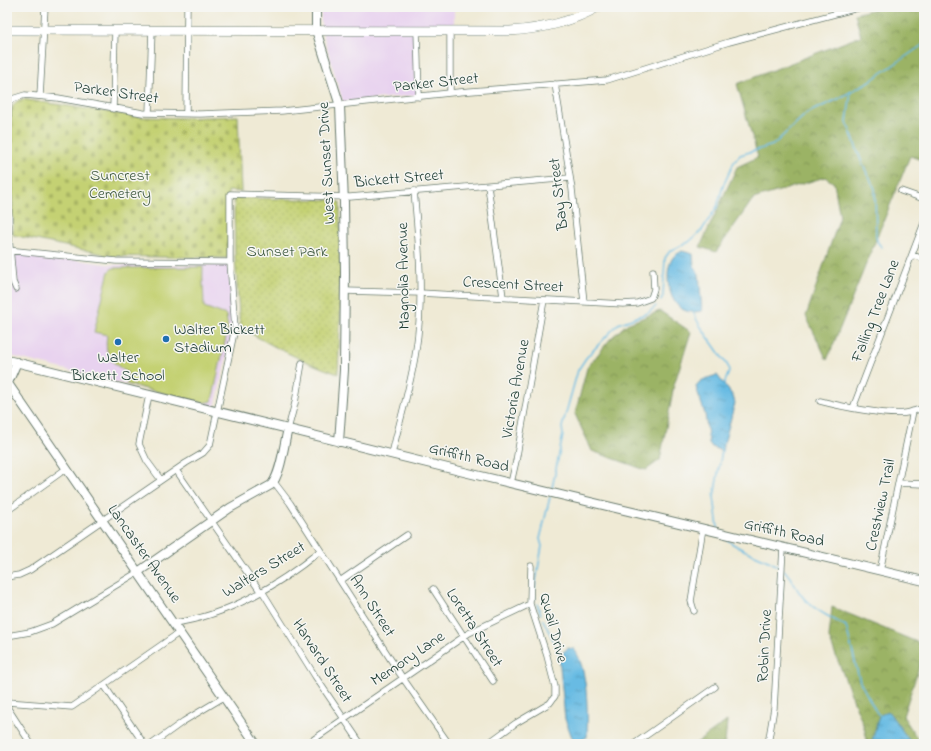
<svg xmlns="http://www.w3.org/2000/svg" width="931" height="751" font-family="'Indie Flower',sans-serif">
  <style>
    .built { fill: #e8d2ef }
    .green { fill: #c4d173; stroke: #728754 }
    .forest { fill: url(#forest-crowns); stroke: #5d784c }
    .cemetery { fill: url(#cemetery-stones); stroke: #728754 }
    .park { fill: url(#park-dots); stroke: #728754 }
    .water { fill: url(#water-ripples); stroke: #437c8c }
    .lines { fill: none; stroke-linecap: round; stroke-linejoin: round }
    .stream { stroke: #67bbe3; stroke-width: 1.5 }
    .street-casing { stroke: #687a6c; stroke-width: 7 }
    .secondary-casing { stroke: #687a6c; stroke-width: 10 }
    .primary-casing { stroke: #687a6c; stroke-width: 10 }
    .street { stroke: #fff; stroke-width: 5.5 }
    .secondary { stroke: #fff; stroke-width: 8 }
    .primary { stroke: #fff; stroke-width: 9 }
    .poi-dot { fill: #1f6fb2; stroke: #f6f6f2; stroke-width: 1.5 }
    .labels { text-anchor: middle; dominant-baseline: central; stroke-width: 3; stroke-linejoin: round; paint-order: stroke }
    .street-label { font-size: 16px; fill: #1f3d34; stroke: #f6f6f2 }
    .park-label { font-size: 16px; fill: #405b41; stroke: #f6f6f2 }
    .poi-label { font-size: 16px; fill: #1f3d34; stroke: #f6f6f2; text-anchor: start }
  </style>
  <defs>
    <pattern id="forest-crowns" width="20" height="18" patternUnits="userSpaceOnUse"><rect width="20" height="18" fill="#9bb365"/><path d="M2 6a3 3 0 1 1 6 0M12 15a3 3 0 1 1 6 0" fill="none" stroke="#7e9354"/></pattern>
    <pattern id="cemetery-stones" width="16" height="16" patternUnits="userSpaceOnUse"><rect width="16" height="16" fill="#c4d173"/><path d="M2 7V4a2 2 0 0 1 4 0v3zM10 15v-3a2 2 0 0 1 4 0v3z" fill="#a8b464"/></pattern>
    <pattern id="park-dots" width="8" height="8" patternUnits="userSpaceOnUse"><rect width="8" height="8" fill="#c4d173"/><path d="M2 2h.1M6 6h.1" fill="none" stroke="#a8b464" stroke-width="1.8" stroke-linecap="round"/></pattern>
    <pattern id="water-ripples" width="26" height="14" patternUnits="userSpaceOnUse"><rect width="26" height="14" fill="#67bbe3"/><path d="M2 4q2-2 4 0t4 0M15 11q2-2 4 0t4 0" fill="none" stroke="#5499b9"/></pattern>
  </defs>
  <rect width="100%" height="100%" fill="#f6f6f2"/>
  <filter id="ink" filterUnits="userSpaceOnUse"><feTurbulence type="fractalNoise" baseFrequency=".025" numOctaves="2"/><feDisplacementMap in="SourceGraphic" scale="8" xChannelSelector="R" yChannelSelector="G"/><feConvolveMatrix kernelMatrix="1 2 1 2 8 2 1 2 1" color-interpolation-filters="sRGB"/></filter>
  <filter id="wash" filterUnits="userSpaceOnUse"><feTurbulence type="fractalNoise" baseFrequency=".012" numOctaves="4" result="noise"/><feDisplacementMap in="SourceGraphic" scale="16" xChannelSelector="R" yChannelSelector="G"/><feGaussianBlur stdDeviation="0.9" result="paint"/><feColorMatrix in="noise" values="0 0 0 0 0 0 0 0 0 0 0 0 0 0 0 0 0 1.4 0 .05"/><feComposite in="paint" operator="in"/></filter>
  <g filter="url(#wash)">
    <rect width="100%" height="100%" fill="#efead5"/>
    <!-- built -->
    <path class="built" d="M321 7H454V28H414L417 95 343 102 321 27Z
      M13 253 35 254 112 265H229L233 329 215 407 7 355V287L17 281Z"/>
    <!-- green -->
    <path class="green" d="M203 267C202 281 204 293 204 307L226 315 228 328 212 401 203 403 126 384 128 373C111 362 104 356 107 335L94 332 109 271 113 268Z"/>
    <!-- forest -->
    <path class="forest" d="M883 7H924V161L910 156 827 360 806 316 840 217 834 183 825 177 753 199 716 252 700 247 737 167 758 157 737 84 861 36 855 14Z
      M660 311 691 332 674 385 660 460 646 470 592 451 575 414 587 368 611 338 627 324Z
      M832 607 924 645V652L903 716 921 744H924H868L864 727 829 638Z
      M727 721 725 744H695Z"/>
    <!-- cemetery -->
    <path class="cemetery" d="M21 99 141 117 183 118 238 116 241 192 228 191V258L105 256 103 254 13 235 11 114C12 106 13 103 21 99Z"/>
    <!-- park -->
    <path class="park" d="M234 198 337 200 340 203 341 303 338 374C302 361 273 347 240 327L235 257Z"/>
    <!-- water -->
    <path class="water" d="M682 251 693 254 694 266 699 274 702 311C696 312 690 313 684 310 668 303 664 272 672 259 674 255 679 253 682 251Z
      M717 375 733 396 735 403 722 451 712 447 709 443 705 414 696 387C699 379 709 378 717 375Z
      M568 648 574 649C588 668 588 714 587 737L577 742 573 740 565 719 559 656Z
      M888 711 912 744H871L879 716Z"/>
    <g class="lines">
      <!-- stream -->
      <path class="stream" d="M851 91 847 122 862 163 875 189 876 237 878 243 882 247
        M661 300 663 296 665 258 670 251 689 242 702 230 717 207 723 186 734 162 740 155 773 145 807 113 838 99 870 81 924 44
        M693 312 699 324 728 366 729 372 724 384
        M552 488 563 435 562 427 578 370 586 358 618 324 648 313 656 306
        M718 528 714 497 722 450
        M725 538C740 552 763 556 781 568
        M784 570C792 578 795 587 802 596 812 609 831 618 846 626L860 682 877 713 881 716
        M535 599 534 592 542 546 540 539 550 497
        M537 604 541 614
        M543 620 555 643
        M559 649V657"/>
    </g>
  </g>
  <g filter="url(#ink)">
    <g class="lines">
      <defs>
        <path id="street" d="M417 31 419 97
          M555 84 572 189 584 302
          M450 93V31
          M40 96 45 7
          M7 104 12 99 25 95 58 98 143 113 200 114 282 111 459 92 607 80 729 42 861 7
          M8 104 9 236 13 282 16 289
          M113 109 115 31
          M149 113 152 30
          M186 113 187 7
          M488 186 503 297
          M901 191 924 199
          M7 250 116 261 230 262
          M912 255 924 259
          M345 291 420 293 623 304 637 303 651 298 654 289 653 271
          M149 395 139 444 147 461 161 480
          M820 401C839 406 887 416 906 413 912 412 918 409 924 408
          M853 408 924 223
          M288 429 295 403 302 363
          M392 454C400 419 411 385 416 350 424 298 419 244 414 191
          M176 470 260 591
          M274 482 290 503 400 674 449 744
          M511 483 516 461 544 300
          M898 483 924 484
          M7 511 67 468
          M880 571 913 411
          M7 577 19 575 30 570 186 463 203 453 210 445 235 328 230 262V194L350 197 570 178
          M340 581 407 535
          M433 589 493 681
          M262 591 315 676 361 744
          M694 611 691 601 703 528
          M174 623C227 616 279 585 320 551
          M7 636 30 632 52 624 138 572
          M104 685 144 744
          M7 702 72 707 180 632
          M7 707 31 744
          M152 744 184 721 224 697
          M307 744 469 633 530 604
          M487 744 516 723 550 703 555 696V687L547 656 530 604 531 566
          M634 744 715 687
          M768 744 774 708 783 548"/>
        <path id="secondary" d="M316 7V30L340 106 344 203 345 273 344 370 339 442
          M7 360 468 473 924 581
          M7 382 256 744
          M8 383 17 362
          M138 572 230 508 271 485C281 475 284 443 288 429"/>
        <path id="primary" d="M7 30 510 31C541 29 570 23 598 7"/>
      </defs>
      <!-- street casing -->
      <use href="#street" class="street-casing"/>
      <!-- secondary casing -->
      <use href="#secondary" class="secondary-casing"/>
      <!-- primary casing -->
      <use href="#primary" class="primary-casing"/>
      <!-- street -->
      <use href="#street" class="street"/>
      <!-- secondary -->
      <use href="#secondary" class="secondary"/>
      <!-- primary -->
      <use href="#primary" class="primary"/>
    </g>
  </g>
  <!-- markers -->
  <g class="poi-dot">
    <circle cx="166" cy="339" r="4"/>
    <circle cx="118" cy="342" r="4"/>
  </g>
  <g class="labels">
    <!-- street labels -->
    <g class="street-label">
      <text transform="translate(436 83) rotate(-6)">Parker Street</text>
      <text transform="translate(116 93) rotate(8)">Parker Street</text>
      <text transform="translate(327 163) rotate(-93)">West Sunset Drive</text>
      <text transform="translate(399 179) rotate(-5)">Bickett Street</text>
      <text transform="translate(559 194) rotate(-97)">Bay Street</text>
      <text transform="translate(404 276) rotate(-91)">Magnolia Avenue</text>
      <text transform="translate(513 285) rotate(3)">Crescent Street</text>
      <text transform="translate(876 311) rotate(-69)">Falling Tree Lane</text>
      <text transform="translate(516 389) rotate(-80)">Victoria Avenue</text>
      <text transform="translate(469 458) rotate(14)">Griffith Road</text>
      <text transform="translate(881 505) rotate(-78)">Crestview Trail</text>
      <text transform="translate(784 533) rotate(13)">Griffith Road</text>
      <text transform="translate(144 554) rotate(55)">Lancaster Avenue</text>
      <text transform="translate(264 570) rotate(-31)">Walters Street</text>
      <text transform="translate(372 606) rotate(57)">Ann Street</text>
      <text transform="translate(474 628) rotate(57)">Loretta Street</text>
      <text transform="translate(553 628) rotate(75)">Quail Drive</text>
      <text transform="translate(765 646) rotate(-87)">Robin Drive</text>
      <text transform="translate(408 659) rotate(-34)">Memory Lane</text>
      <text transform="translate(322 661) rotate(57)">Harvard Street</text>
    </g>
    <!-- park labels -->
    <g class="park-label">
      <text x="120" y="176">Suncrest<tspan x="120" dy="18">Cemetery</tspan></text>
      <text x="287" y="252">Sunset Park</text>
    </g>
    <!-- poi labels -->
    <g class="poi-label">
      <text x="174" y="330">Walter Bickett<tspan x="174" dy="18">Stadium</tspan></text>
      <text x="118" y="358" text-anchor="middle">Walter<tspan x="118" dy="18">Bickett School</tspan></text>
    </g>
  </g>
  <!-- margin -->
  <rect width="931" height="751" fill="none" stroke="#f6f6f2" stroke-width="24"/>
</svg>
